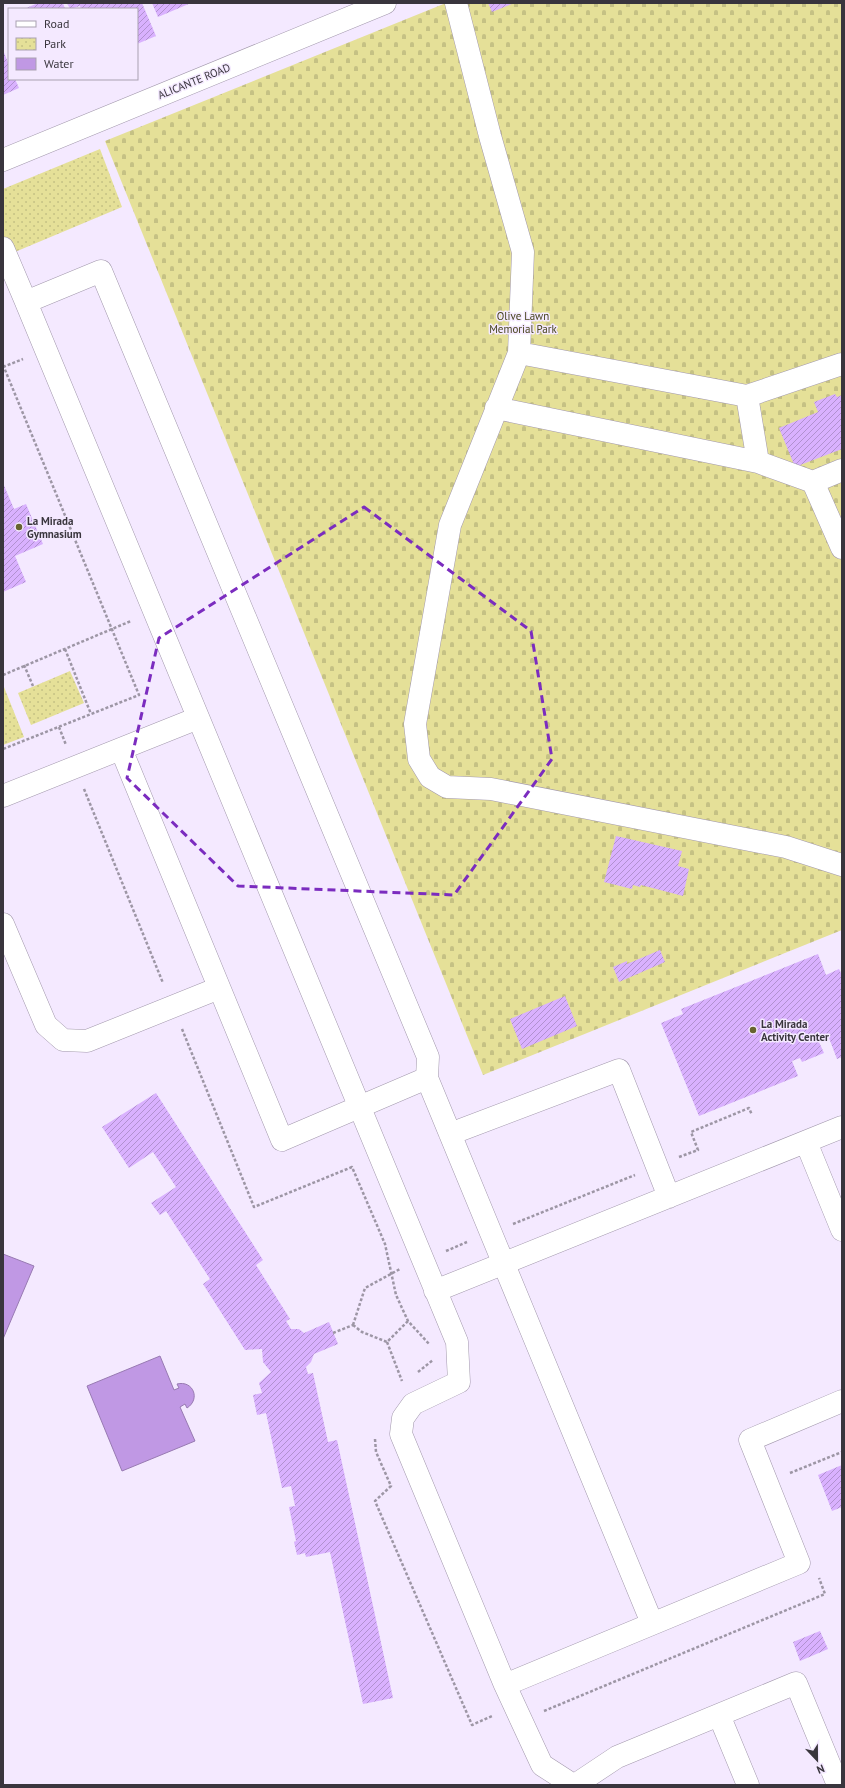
<svg xmlns="http://www.w3.org/2000/svg" width="845" height="1788" font-family="'PT Sans',sans-serif">
  <style>
    .cemetery { fill: url(#cemetery-stones) }
    .park { fill: url(#park-dots) }
    .water { fill: #c098e4; stroke: #987ab2 }
    .building { fill: url(#building-hatch) }
    .lines { fill: none; stroke-linecap: round; stroke-linejoin: round }
    .minor-casing { stroke: #a298ac; stroke-width: 23 }
    .path { stroke: #9d96a5; stroke-width: 2.5; stroke-dasharray: 3 2; stroke-linecap: butt }
    .minor { stroke: #fff; stroke-width: 22 }
    .marked { fill: none; stroke: #7b2cbf; stroke-width: 3; stroke-dasharray: 8 5; stroke-linejoin: round }
    .poi-dot { fill: #67632f; stroke: #f4e9ff; stroke-width: 1.5 }
    .labels { text-anchor: middle; dominant-baseline: central; stroke-width: 3; stroke-linejoin: round; paint-order: stroke }
    .street-label { font-size: 11px; fill: #39353d; stroke: #f4e9ff }
    .park-label { font-size: 11px; fill: #47441d; stroke: #f4e9ff }
    .poi-label { font-size: 11px; font-weight: bold; fill: #39353d; stroke: #f4e9ff; text-anchor: start }
  </style>
  <defs>
    <pattern id="cemetery-stones" width="16" height="16" patternUnits="userSpaceOnUse"><rect width="16" height="16" fill="#e5e098"/><path d="M2 7V4a2 2 0 0 1 4 0v3zM10 15v-3a2 2 0 0 1 4 0v3z" fill="#c5c184"/></pattern>
    <pattern id="park-dots" width="8" height="8" patternUnits="userSpaceOnUse"><rect width="8" height="8" fill="#e5e098"/><path d="M2 2h.1M6 6h.1" fill="none" stroke="#c5c184" stroke-width="1.8" stroke-linecap="round"/></pattern>
    <pattern id="building-hatch" width="6" height="6" patternUnits="userSpaceOnUse"><rect width="6" height="6" fill="#d9b1fe"/><path d="M-1 1l2-2M0 6l6-6M5 7l2-2" fill="none" stroke="#b191cf"/></pattern>
  </defs>
  <rect width="100%" height="100%" fill="#f4e9ff"/>
  <!-- cemetery -->
  <path class="cemetery" d="M446 3H842V930L483 1075 105 141Z"/>
  <!-- park -->
  <path class="park" d="M100 149 122 207 3 257V189Z
    M70 671 84 703 31 725 18 693Z
    M4 687 24 737 3 745V688Z"/>
  <!-- water -->
  <path class="water" d="M3 1254 34 1266 3 1339Z
    M160 1356 174 1390 179 1388 177 1384C193 1380 201 1399 187 1408L185 1404 180 1407 195 1441 122 1471 87 1386Z"/>
  <!-- building -->
  <path class="building" d="M38 3H63L65 9H24Z
    M67 3H142L156 36 137 44V9H81L80 6 70 9Z
    M152 3H191L158 17Z
    M488 3H514L492 12Z
    M3 50 9 65V79H15L19 88 3 95Z
    M835 394 837 397 842 395V449L795 467 779 428 818 412 814 402Z
    M3 483 14 509 26 504 43 544 15 556 26 582 3 592Z
    M616 836 682 851 678 866 689 869 683 896 641 885 640 887 633 885 632 889 604 882Z
    M660 950 665 962 619 982 613 967 627 961V964Z
    M818 954 826 975 839 969 842 975V1057L837 1059 829 1038 819 1042 824 1053 802 1062 800 1058 792 1061 798 1076 699 1116 661 1023 683 1014 681 1009Z
    M565 996 577 1026 522 1049 510 1019Z
    M156 1093 263 1260 256 1265 290 1319 286 1321 291 1329H299L304 1333 329 1322 338 1344 314 1354 311 1362 306 1367 308 1374 313 1373 328 1442 337 1440 393 1698 363 1704 330 1552 306 1557 305 1553 297 1555 294 1542 296 1541 289 1507 295 1506 291 1486 282 1488 266 1413 257 1415 253 1395 262 1393 259 1383 271 1372 263 1362 262 1349 245 1350 203 1284 210 1279 166 1211 160 1215 151 1203 176 1187 153 1152 129 1168 102 1127Z
    M842 1465V1507L832 1511 818 1475Z
    M820 1631 828 1649 800 1661 793 1642Z"/>
  <g class="lines">
    <defs>
      <path id="minor" d="M456 3 490 136 523 252 519 353 450 525 415 724 419 759 430 777 447 787 491 789 786 847 842 865
        M3 160 385 3
        M3 248 26 302 101 271 428 1057 427 1078 652 1623
        M26 302 457 1342 459 1382 413 1404 403 1418 401 1434 505 1685 799 1563 750 1440 842 1401
        M519 353 747 396 842 364
        M747 396 758 462
        M496 408 758 462 813 482 842 470
        M813 482 842 548
        M121 749 282 1140 427 1078
        M3 796 198 718
        M3 924 46 1025 63 1040 87 1041 219 988
        M450 1134 619 1070 669 1197
        M806 1142 842 1230
        M435 1291 842 1127
        M505 1685 542 1765 573 1785
        M719 1715 748 1785
        M575 1785 617 1757 796 1683 838 1785"/>
    </defs>
    <!-- minor casing -->
    <use href="#minor" class="minor-casing"/>
    <!-- path -->
    <path class="path" d="M3 365 139 695 3 749
      M3 367 23 359
      M65 649 91 714
      M24 665 33 686
      M3 675 131 621
      M59 727 66 745
      M84 789 163 983
      M182 1029 254 1207 352 1167 385 1244 396 1295 408 1321 430 1345
      M679 1157 698 1150 691 1132 749 1108 752 1115
      M513 1224 635 1175
      M446 1251 467 1242
      M353 1325 365 1288 400 1269
      M353 1325 362 1332 387 1342 408 1321
      M333 1333 353 1325
      M387 1342 402 1381
      M418 1372 433 1360
      M375 1439 376 1452 391 1486 375 1501 472 1725 492 1716
      M790 1473 842 1452
      M544 1711 825 1594 819 1578"/>
    <!-- minor -->
    <use href="#minor" class="minor"/>
  </g>
  <!-- marked area -->
  <path class="marked" d="M364 507 531 631 552 759 454 895 238 886 127 778 159 638Z"/>
  <!-- markers -->
  <g class="poi-dot">
    <circle cx="19" cy="527" r="4"/>
    <circle cx="753" cy="1030" r="4"/>
  </g>
  <g class="labels">
    <!-- street labels -->
    <g class="street-label">
      <text transform="translate(194 81) rotate(-22)">ALICANTE ROAD</text>
    </g>
    <!-- park labels -->
    <g class="park-label">
      <text x="523" y="316">Olive Lawn<tspan x="523" dy="13">Memorial Park</tspan></text>
    </g>
    <!-- poi labels -->
    <g class="poi-label">
      <text x="27" y="521">La Mirada<tspan x="27" dy="13">Gymnasium</tspan></text>
      <text x="761" y="1024">La Mirada<tspan x="761" dy="13">Activity Center</tspan></text>
    </g>
  </g>
  <!-- border -->
  <rect width="845" height="1788" fill="none" stroke="#39353d" stroke-width="8"/>
  <!-- legend -->
  <rect x="8" y="8" width="130" height="72" fill="#f4e9ff" stroke="#a9a1b1"/>
  <rect x="16" y="21" width="20" height="6" fill="#ffffff" stroke="#a9a1b1"/>
  <text x="44" y="28" font-size="12" fill="#39353d">Road</text>
  <rect x="16" y="38" width="20" height="12" fill="url(#park-dots)" stroke="#a9a1b1"/>
  <text x="44" y="48" font-size="12" fill="#39353d">Park</text>
  <rect x="16" y="58" width="20" height="12" fill="#c098e4" stroke="#a9a1b1"/>
  <text x="44" y="68" font-size="12" fill="#39353d">Water</text>
  <!-- north arrow -->
  <g transform="translate(817 1760) rotate(158)" stroke="#f4e9ff" stroke-width="3" paint-order="stroke">
  <path d="M0-3L7 15L0 10L-7 15Z" fill="#39353d"/>
  <text y="-6" font-size="11" font-weight="bold" text-anchor="middle" fill="#39353d">N</text>
  </g>
</svg>
